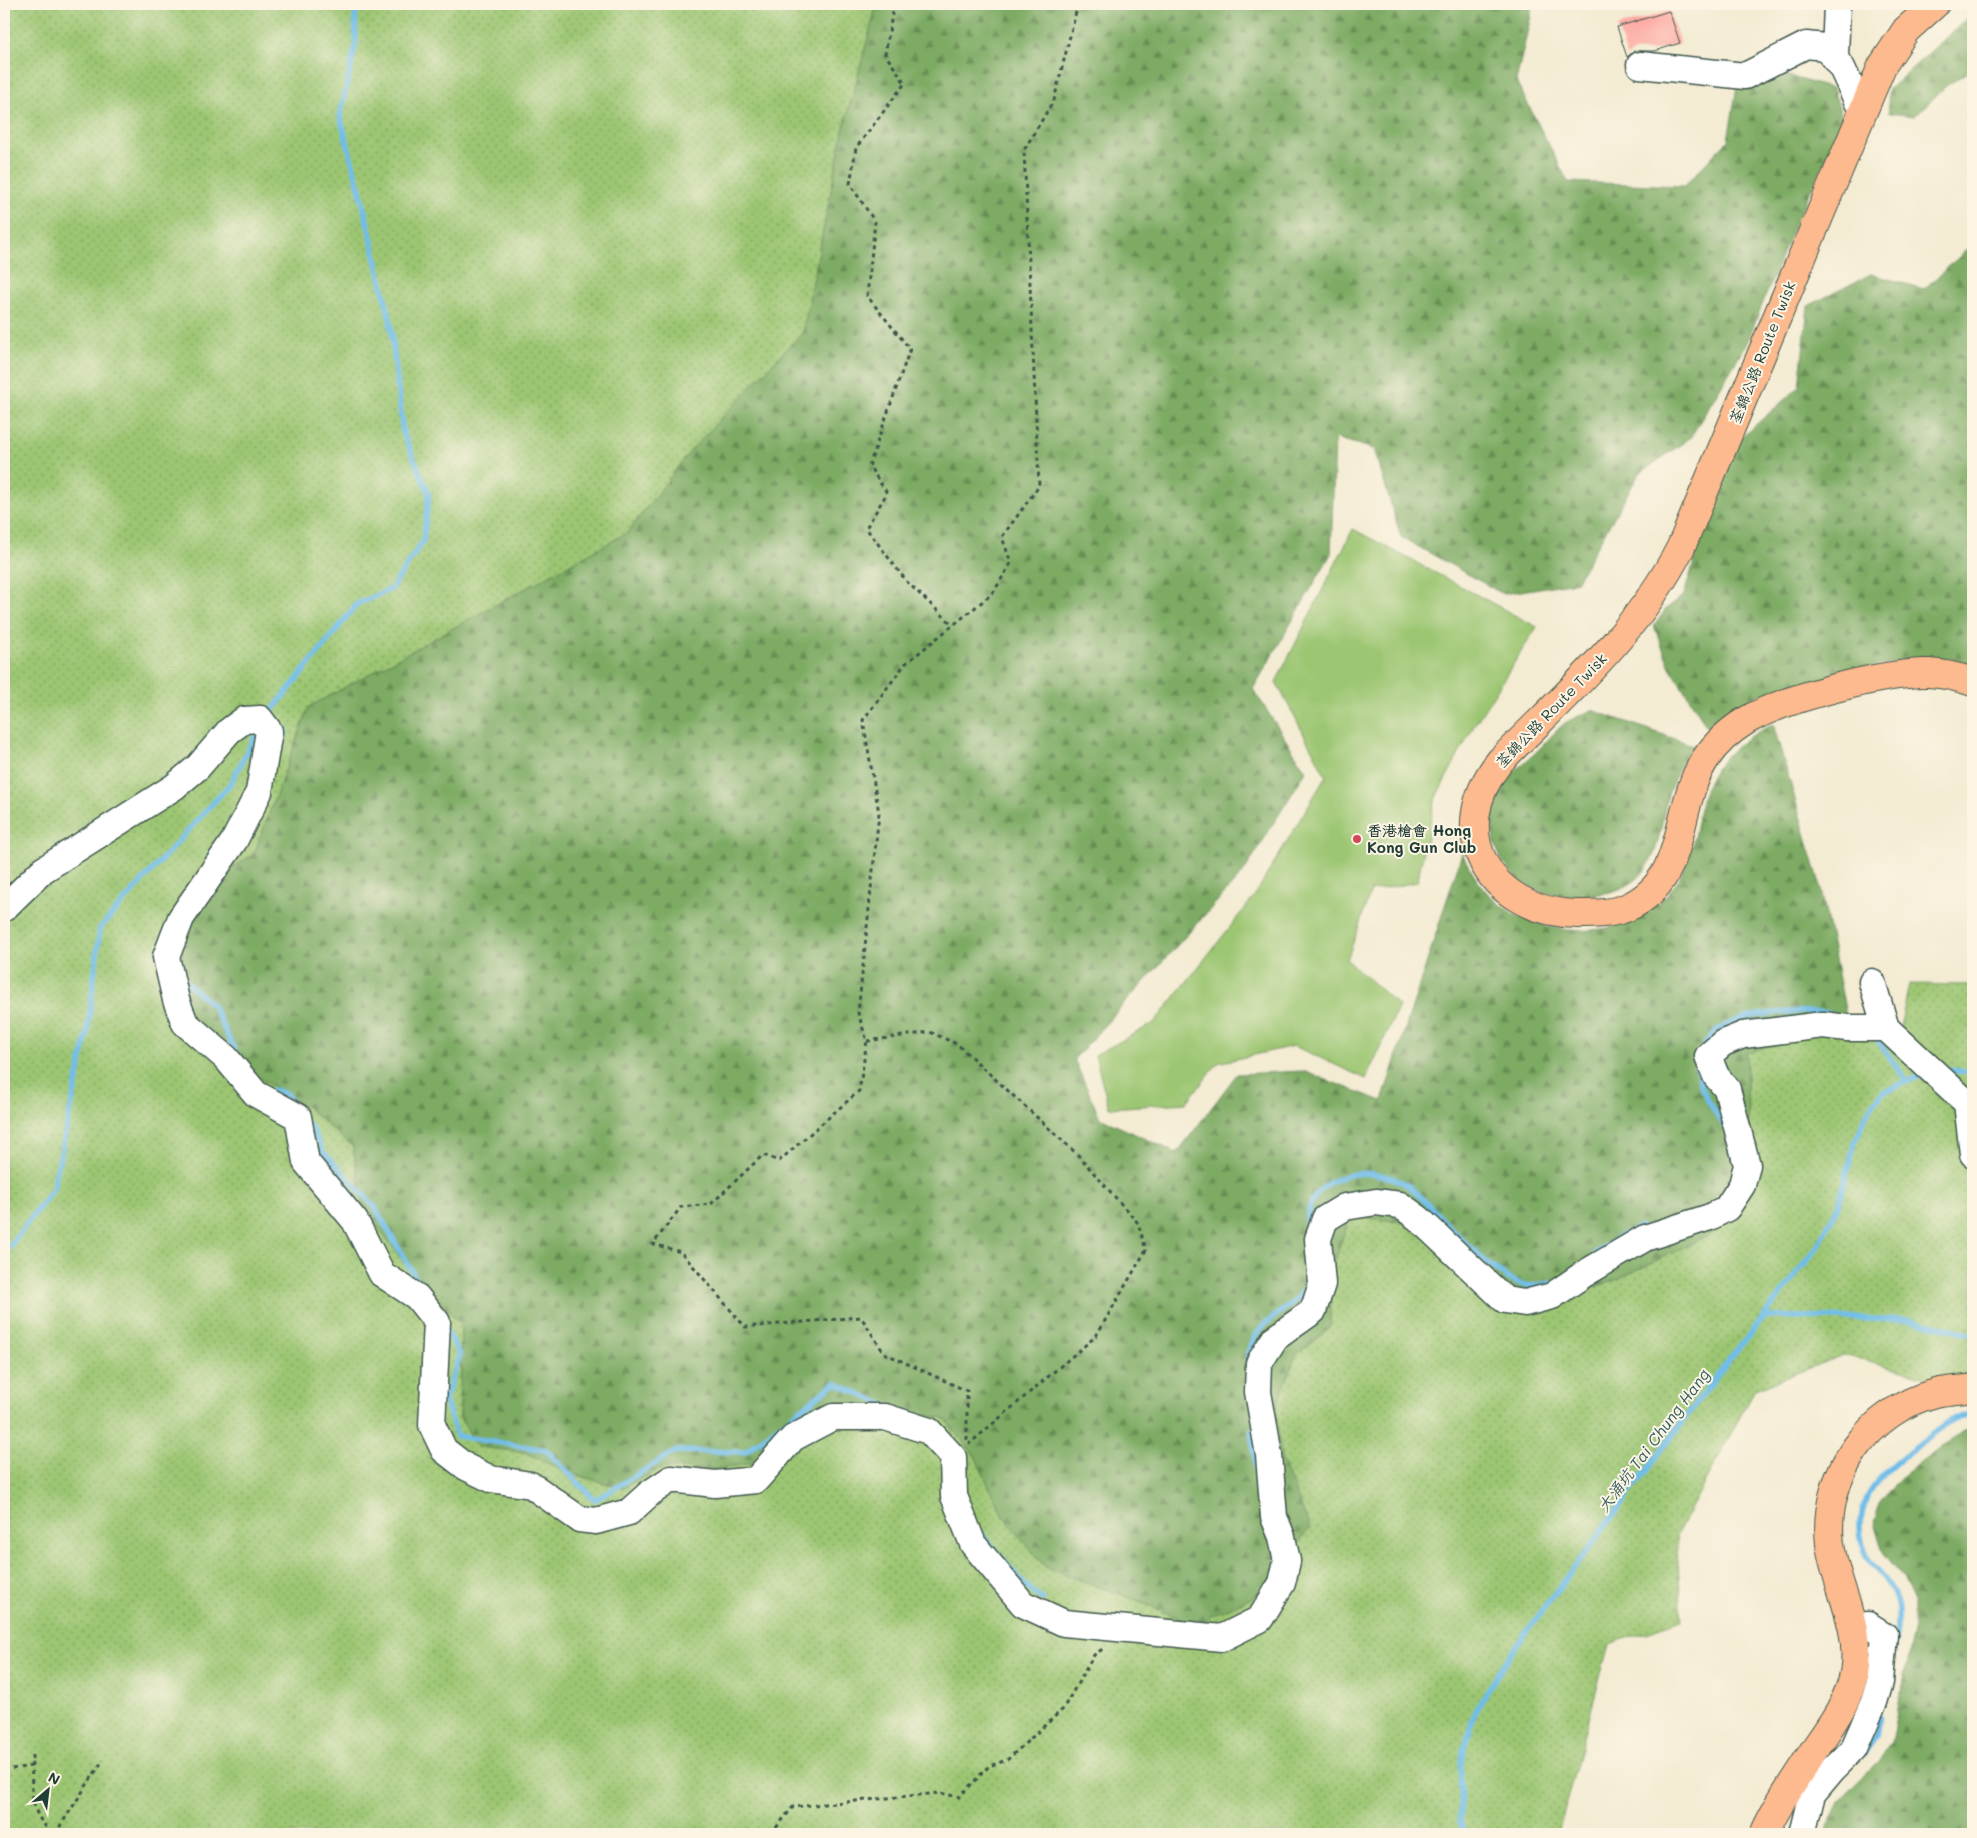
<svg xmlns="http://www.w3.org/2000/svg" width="1977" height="1838" font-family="Mali,'LXGW WenKai TC',sans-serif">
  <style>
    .grass { fill: url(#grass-dots); stroke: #5e8253 }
    .forest { fill: url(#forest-firs); stroke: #4e744c }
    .garden { fill: #9cc672; stroke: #5e8253 }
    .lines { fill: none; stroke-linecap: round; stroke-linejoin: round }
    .stream { stroke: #70bdea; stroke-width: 5.5 }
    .building { fill: #fca8a1 }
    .minor-casing { stroke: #3f574c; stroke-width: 29 }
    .major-casing { stroke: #3f574c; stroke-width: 30 }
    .path { stroke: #3f574c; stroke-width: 3; stroke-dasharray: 4 4; stroke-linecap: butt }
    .minor { stroke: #fff; stroke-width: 26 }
    .major { stroke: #fcba8e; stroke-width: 28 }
    .poi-dot { fill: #d1495b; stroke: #fcf5e5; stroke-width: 2 }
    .labels { text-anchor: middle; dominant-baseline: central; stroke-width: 4; stroke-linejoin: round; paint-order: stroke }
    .street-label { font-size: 15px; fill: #1f3d34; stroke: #fcf5e5 }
    .poi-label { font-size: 15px; font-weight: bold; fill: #1f3d34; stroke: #fcf5e5; text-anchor: start }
    .water-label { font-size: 16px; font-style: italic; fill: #335d62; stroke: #fcf5e5 }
  </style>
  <defs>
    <pattern id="grass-dots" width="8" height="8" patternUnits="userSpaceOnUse" patternTransform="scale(1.25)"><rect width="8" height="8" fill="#9cc672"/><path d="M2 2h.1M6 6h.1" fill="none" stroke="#7fa25e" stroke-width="1.8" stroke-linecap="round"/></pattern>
    <pattern id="forest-firs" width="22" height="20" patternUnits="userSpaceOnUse" patternTransform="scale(1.25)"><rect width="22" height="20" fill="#7dab64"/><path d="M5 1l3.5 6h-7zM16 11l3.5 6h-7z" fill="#668c53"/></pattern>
  </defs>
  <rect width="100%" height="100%" fill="#fcf5e5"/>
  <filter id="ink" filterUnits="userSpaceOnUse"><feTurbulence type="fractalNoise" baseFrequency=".02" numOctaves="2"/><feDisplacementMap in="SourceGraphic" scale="10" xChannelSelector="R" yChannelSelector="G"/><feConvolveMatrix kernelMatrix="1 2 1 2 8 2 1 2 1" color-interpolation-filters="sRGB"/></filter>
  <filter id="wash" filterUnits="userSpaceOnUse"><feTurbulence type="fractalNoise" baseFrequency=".0096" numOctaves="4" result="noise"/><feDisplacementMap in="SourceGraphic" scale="20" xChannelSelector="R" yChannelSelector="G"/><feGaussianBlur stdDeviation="1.12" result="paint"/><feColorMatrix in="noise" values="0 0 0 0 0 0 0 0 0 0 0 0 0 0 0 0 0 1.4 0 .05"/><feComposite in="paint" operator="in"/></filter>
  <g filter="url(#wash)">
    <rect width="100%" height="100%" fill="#f3ebd2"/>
    <!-- grass -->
    <path class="grass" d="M4 4H877L843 131 803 332 693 448 627 533 309 707 254 854 217 878 243 1068 307 1107 353 1147 363 1207 416 1278 461 1324 460 1418 478 1447 525 1452 566 1472 622 1488 662 1468 715 1469 810 1425 885 1410 944 1418 975 1456 1003 1516 1136 1600 1200 1627 1211 1615 1259 1595 1281 1457 1276 1408 1296 1355 1330 1328 1332 1269 1350 1215 1418 1224 1547 1304 1618 1279 1719 1230 1750 1172 1746 1052 1848 1024 1898 1037 1909 984 1973 985V1390L1843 1355 1755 1389 1676 1536 1682 1620 1609 1644 1558 1834H4Z"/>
    <!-- forest -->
    <path class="forest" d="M877 4H1531V16L1516 81 1568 182 1684 186 1728 140 1737 87 1772 71 1833 89 1844 123 1796 220 1746 345 1690 438 1639 474 1576 582 1503 594 1401 537 1374 449 1335 438 1331 554 1253 689 1306 771 1243 873 1074 1059 1100 1118 1177 1153 1237 1074 1303 1071 1382 1101 1462 853C1481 894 1505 917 1550 927 1609 940 1668 916 1689 857 1698 830 1697 803 1711 777 1726 751 1747 737 1773 724L1820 884 1848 1024 1746 1053 1750 1172 1719 1230 1618 1279 1547 1304 1505 1305 1418 1224 1350 1216 1332 1269 1330 1328 1296 1355 1276 1408 1281 1457 1310 1528 1259 1595 1211 1615 1200 1627 1136 1600 1046 1568 1003 1516 975 1456 944 1418 885 1410 810 1425 759 1462 715 1469 662 1468 622 1488 566 1472 525 1452 478 1447 460 1418 461 1324 416 1278 363 1207 353 1147 307 1107 243 1068 186 1019 182 942 217 878 254 854 309 707 627 533 693 448 803 332 843 131Z
      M1973 13V69L1946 86 1915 116 1889 113 1888 90Z
      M1973 208V670L1951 659 1911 658 1761 694 1727 710 1707 727 1670 667 1654 626 1666 609 1684 595 1728 449 1799 387 1808 306 1871 274 1924 289 1969 248Z
      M1592 710 1693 745C1683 760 1675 775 1669 792 1660 820 1662 850 1642 874 1631 886 1615 892 1599 894 1576 898 1549 897 1529 886 1492 865 1482 820 1504 785 1511 773 1523 764 1533 755 1544 745 1554 732 1565 723 1573 718 1584 714 1592 710Z
      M1973 1429V1834H1827L1830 1818 1840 1800 1879 1760 1891 1741 1914 1627V1602L1903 1577 1883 1552 1874 1522 1880 1503 1900 1478 1963 1431Z"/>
    <!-- garden -->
    <path class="garden" d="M1353 529 1537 627 1475 724 1436 797 1417 882 1371 891 1347 960 1399 1006 1366 1079 1294 1046 1218 1063 1186 1103 1109 1108 1095 1055 1154 1023 1253 898 1326 776 1276 682Z"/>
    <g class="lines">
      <!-- stream -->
      <path class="stream" d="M267 717 357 604 391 589 423 541 429 494 403 433 390 319 361 195 340 116 356 43 355 4
        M276 726 286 730 278 753
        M181 977 213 1006 235 1051
        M1877 1040 1907 1081
        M1705 1044C1726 1010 1792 1010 1828 1013
        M1699 1059C1694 1087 1712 1106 1726 1128
        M1943 1069 1973 1073
        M273 1090 286 1094 292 1102
        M310 1125 323 1152 374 1206 421 1287
        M1308 1239C1296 1176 1366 1158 1410 1187 1437 1211 1490 1277 1524 1285 1533 1287 1542 1285 1550 1282
        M1596 1253 1617 1238 1640 1227
        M4 1254 53 1189 87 1035 100 928 230 784 257 733
        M1763 1316 1911 1320 1973 1334
        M446 1330 460 1355 445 1400 457 1436 546 1450 595 1500 676 1451 745 1452 835 1383 889 1407
        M1248 1361C1252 1311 1300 1316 1310 1275
        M1252 1430 1255 1463 1260 1490
        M980 1532 1024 1584 1043 1600
        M1896 1641C1900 1619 1900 1598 1885 1580 1880 1573 1872 1566 1868 1559 1846 1511 1872 1480 1909 1452 1929 1437 1948 1418 1973 1413
        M1863 1755 1877 1735 1880 1716
        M1464 1834 1460 1821 1461 1762 1475 1711 1511 1653 1700 1398 1816 1249 1839 1204 1855 1142 1868 1111 1883 1092 1925 1074"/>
    </g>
    <g id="blocks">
      <!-- building -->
      <path class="building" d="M1669 11 1680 43 1655 51H1634L1627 57 1617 27Z"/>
    </g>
  </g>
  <g filter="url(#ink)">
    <use href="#blocks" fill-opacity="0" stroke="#3f574c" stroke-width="1"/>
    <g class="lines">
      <defs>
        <path id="minor" d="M1835 56 1837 4
          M1640 65 1745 76 1806 45 1825 47 1842 68 1862 111
          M4 908 43 870 174 787 198 767 229 731 244 720 260 719 269 731 259 792 234 841 181 918 166 957 176 1000 185 1023 226 1058 256 1094 298 1117 306 1162 355 1221 382 1274 417 1297 437 1322 432 1425 444 1450 466 1467 491 1479 531 1485 579 1519 596 1521 629 1512 650 1493 671 1479 715 1484 756 1480 793 1438 833 1417H885L929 1431 953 1457 954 1496 973 1544 1023 1604 1064 1623 1222 1638 1260 1619 1282 1583 1287 1561 1282 1537 1274 1517 1269 1455 1258 1392 1259 1363 1275 1338 1313 1311 1322 1284 1318 1239 1325 1219 1345 1207 1376 1202 1400 1205 1418 1218 1505 1300 1525 1303 1552 1296 1584 1274 1645 1238 1710 1217 1727 1208 1742 1185 1747 1165 1727 1089 1716 1076 1708 1056 1723 1043 1743 1035 1823 1025 1847 1028H1886
          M1872 982 1886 1028 1967 1103 1973 1154
          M1802 1834 1812 1794 1833 1769 1854 1748 1874 1702 1880 1682 1884 1635 1868 1625 1852 1626"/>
        <path id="major" d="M1935 4 1906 30 1882 66 1681 547C1637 633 1567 693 1500 761 1443 832 1489 912 1577 914 1593 914 1613 914 1628 907 1690 879 1673 807 1706 758 1716 743 1731 730 1747 720 1785 698 1885 672 1929 673 1944 674 1959 677 1973 682
          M1764 1834C1778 1803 1798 1775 1816 1747 1832 1724 1849 1700 1854 1673 1862 1628 1836 1587 1830 1544 1822 1475 1869 1410 1936 1393 1948 1390 1961 1390 1973 1388"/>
      </defs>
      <!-- minor casing -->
      <use href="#minor" class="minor-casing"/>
      <!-- major casing -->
      <use href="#major" class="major-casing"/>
      <!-- path -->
      <path class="path" d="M894 4 885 54 905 83 856 148 850 184 875 222 867 296 910 349 869 466 887 493 866 528 907 582 953 625
        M867 1041 930 1032 957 1044 1078 1155 1138 1223 1146 1250 1096 1336 969 1444
        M967 1440V1391L884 1353 861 1317 745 1327 681 1252 653 1244 681 1207 711 1204 763 1155 779 1161 859 1091 867 1041 858 1013 879 813 863 720 905 664 993 593 1011 563 1002 537 1039 486 1024 150 1054 100 1078 4
        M32 1755C32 1784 27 1818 56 1834
        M4 1770 32 1766
        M55 1834 103 1760
        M771 1834 793 1807 940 1793 959 1797 989 1766 1007 1760 1063 1709 1094 1655 1104 1648"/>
      <!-- minor -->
      <use href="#minor" class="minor"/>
      <!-- major -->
      <use href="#major" class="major"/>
    </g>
  </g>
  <!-- markers -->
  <circle class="poi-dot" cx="1357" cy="839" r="5"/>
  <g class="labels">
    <!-- street labels -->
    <g class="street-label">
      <text transform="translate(1762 352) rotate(-68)">荃錦公路 Route Twisk</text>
      <text transform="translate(1551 710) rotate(-46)">荃錦公路 Route Twisk</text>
    </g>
    <!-- poi labels -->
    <g class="poi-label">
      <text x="1367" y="830">香港槍會 Hong<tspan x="1367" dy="17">Kong Gun Club</tspan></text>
    </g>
    <!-- water labels -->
    <g class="water-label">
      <text transform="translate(1653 1440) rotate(-53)">大涌坑 Tai Chung Hang</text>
    </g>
  </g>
  <!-- margin -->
  <rect width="1977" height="1838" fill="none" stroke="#fcf5e5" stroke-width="20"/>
  <!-- north arrow -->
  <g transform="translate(48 1790) rotate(28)" stroke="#fcf5e5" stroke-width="4" paint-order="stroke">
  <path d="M0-4L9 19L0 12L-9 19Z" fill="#1f3d34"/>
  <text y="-8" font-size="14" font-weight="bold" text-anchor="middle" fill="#1f3d34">N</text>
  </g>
</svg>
